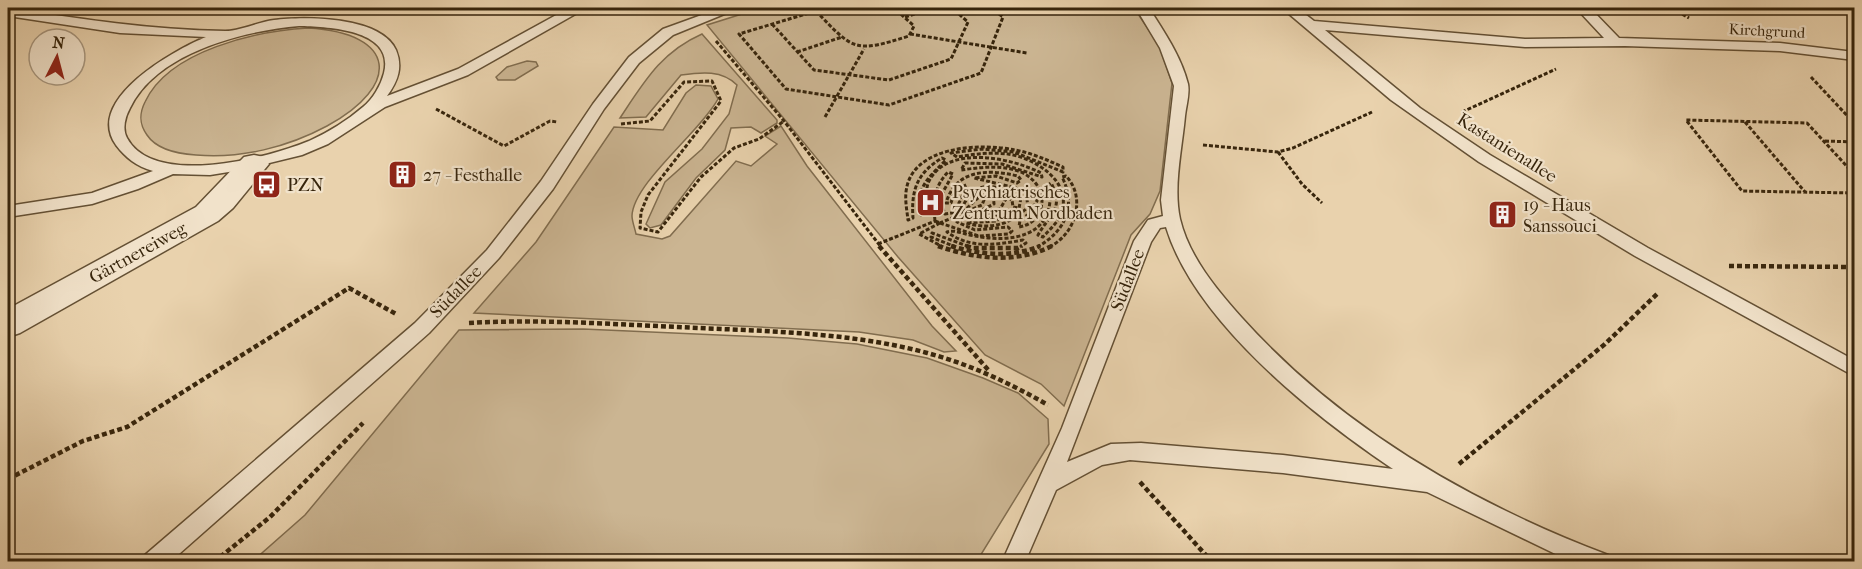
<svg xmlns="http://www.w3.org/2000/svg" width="1862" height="569" font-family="'IM FELL French Canon',serif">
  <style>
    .green { fill: #cbb592; stroke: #816d4f; stroke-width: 1.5 }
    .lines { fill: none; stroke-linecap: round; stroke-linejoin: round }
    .lane-casing { stroke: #645034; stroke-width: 3 }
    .street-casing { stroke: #645034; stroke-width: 3 }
    .path-far1 { stroke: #37250c; stroke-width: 3; stroke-dasharray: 4 2; stroke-linecap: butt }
    .path { stroke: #37250c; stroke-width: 4.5; stroke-dasharray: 5 3; stroke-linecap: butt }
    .lane { fill: #f1e2ca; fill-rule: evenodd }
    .street { fill: #f1e2ca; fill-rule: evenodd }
    .labels { text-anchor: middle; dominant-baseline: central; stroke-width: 4.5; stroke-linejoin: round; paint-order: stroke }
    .far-street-label { font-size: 15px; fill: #37250c; stroke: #f1e2ca }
    .street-label { font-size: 18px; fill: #37250c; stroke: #f1e2ca }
    .poi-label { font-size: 18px; fill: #37250c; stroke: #f1e2ca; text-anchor: start }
  </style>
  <rect width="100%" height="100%" fill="#e9d2ad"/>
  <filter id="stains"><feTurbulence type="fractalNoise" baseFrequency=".00333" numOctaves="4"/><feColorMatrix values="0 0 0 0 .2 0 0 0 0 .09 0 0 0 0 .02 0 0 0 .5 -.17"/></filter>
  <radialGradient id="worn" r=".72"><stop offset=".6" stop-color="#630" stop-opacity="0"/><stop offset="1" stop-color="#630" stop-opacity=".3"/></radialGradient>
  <!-- green -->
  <path class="green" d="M761 8H1134L1159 45 1172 83 1160 191 1150 214 1131 235 1064 406 1041 384 985 355 898 257 707 25Z
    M308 28C398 33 401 86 327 126 288 147 241 159 196 155 180 154 157 150 147 135 139 124 139 114 145 102 169 50 257 31 308 28Z
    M702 34 777 120V123L761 133 751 127 731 128 725 150 696 178 661 225 650 228 646 224 665 182 702 149 729 114 737 85C722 70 702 72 681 75L646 117 620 118C644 82 661 52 702 34Z
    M527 61 536 62 538 66 515 80H498L496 77 507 67Z
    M696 85 711 86 718 99C700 132 633 183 632 216 632 221 635 229 636 234L662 239 670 236 736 161 751 166 777 144 765 136 781 126 807 166 932 326 956 351 944 352 913 340 859 332 474 313 536 242 614 127 663 130 686 93Z
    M583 329 788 338 857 344 927 358 983 378 1018 393 1048 419 1049 444 977 561H253L305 515 459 330Z"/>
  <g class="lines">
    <defs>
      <path id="lane" d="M8 8C80 19 152 30 225 31 240 31 258 22 274 20 304 16 381 16 396 50 403 67 398 81 387 96L458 69 569 8H586L468 75 385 107 328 144 302 155 241 170 210 175 173 174 138 189 92 204 8 217V206L92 193 153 171C136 166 126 158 116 145 84 100 174 50 206 37L120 33 8 16ZM299 26C328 27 395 29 384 73 381 85 373 99 363 107 348 120 327 133 309 141 268 158 154 188 127 138 122 129 125 117 130 108 157 52 244 31 299 26Z
        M721 8H739L673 35 639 63 604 109 553 189 499 258 429 333 170 562H142L145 555 415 323 487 250 541 181 593 104 629 57 663 29Z
        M1136 8H1149C1164 32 1181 56 1188 84 1190 94 1186 106 1185 116 1182 149 1173 187 1180 219 1189 257 1217 290 1242 318 1341 428 1471 503 1608 555L1611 562H1572L1427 492 1283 473 1130 460 1102 465 1056 490 1025 562H1002L1062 428 1134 241 1148 220 1163 216 1161 200 1174 86 1160 48ZM1166 227C1195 322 1314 416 1393 469L1283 455 1141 443 1111 444 1067 462 1151 242 1160 228Z
        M1282 8H1297L1314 21 1525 39 1604 38 1576 8H1590L1619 38 1780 43 1854 52V60L1780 51 1625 46 1525 47 1325 30 1420 108 1490 155 1648 248 1854 360V376L1635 256 1479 162 1391 100Z"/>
      <path id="street" d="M254 155 264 157 269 164 233 208 218 221 20 333 8 337V309L196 207 244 157Z"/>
    </defs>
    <!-- lane casing -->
    <use href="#lane" class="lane-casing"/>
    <!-- street casing -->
    <use href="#street" class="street-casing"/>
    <!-- path-far1 -->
    <path class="path-far1" d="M826 8 739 34 786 89 889 105 981 73 1003 17 991 8
      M1672 8 1689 18
      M816 11C854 51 855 53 909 36L914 26 894 8
      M387 12 416 8
      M905 17 935 8
      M772 24 814 70 889 80 951 59 968 22 952 8
      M910 34 1027 53
      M716 41 784 121 881 247
      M797 52 842 37
      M1811 77 1854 123
      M436 109 504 146 550 121 557 122
      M1462 112 1556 69
      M825 117 864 49
      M1745 122 1805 192
      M621 124 650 121 684 82 712 81 721 101 648 195 641 212 640 228 658 232 701 177 734 148 759 139 784 121
      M1825 141 1854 142
      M1203 145 1278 152 1293 148 1372 112
      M1278 152 1302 184 1322 203
      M1854 174 1807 123 1686 120 1742 191 1854 193
      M935 221 940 223
      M935 221C933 201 934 187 948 172L953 174 939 199 945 214 964 211 982 194 986 195 982 205 940 223
      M940 223 979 236 1009 234 1012 231 1008 227 975 230 957 222 994 204 993 193 999 192 998 188C981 183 970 191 963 206L958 205 966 188 964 184 953 196 951 203H946C956 169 988 169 1018 176L1021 180 1017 183 996 176 974 178 1016 188 1021 198 1019 208 1013 207 1012 200 1007 197 1000 209 984 211 985 215H1009L995 221 966 223C990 230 1010 225 1028 207L1025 185 1034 191 1037 201 1029 214 1020 220 1019 227C1036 224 1043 212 1042 195 1030 161 989 166 961 170L965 163 1002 164 1042 177 1041 173C1012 158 948 144 929 181 924 191 929 204 928 214L921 215C914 189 929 177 946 160L942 158C917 173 911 190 913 218L908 220C907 211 905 201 906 192 911 145 981 143 1015 150 1032 153 1047 160 1063 167V172L1014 152 982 149 951 153 957 157C974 154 991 152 1008 154 1034 158 1071 180 1062 211 1059 222 1050 229 1043 237L1038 235C1049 215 1065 209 1051 183L1045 187 1050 192C1053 237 1011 243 975 236 966 235 955 229 947 232 970 249 996 245 1023 240L1026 243 1020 247
      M940 223 919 234 943 247
      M878 244 935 221
      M956 247 931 237 932 233 970 247
      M1037 247C1065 232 1077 206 1062 177L1066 176C1087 198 1075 235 1049 247"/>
    <!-- path -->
    <path class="path" d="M879 246 990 372
      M938 246C976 259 1015 264 1052 246
      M951 246C981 255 1011 258 1040 246
      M966 246 973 248H1018L1022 246
      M1729 266 1854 267
      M469 323C539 319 609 324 678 327 772 332 872 331 962 364 992 375 1020 389 1048 405
      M1459 464 1605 344 1658 293
      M8 479 83 441 127 427 349 288 396 314
      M1140 482 1212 562
      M214 562 270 517 363 423"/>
    <!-- lane -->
    <use href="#lane" class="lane"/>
    <!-- street -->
    <use href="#street" class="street"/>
  </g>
  <!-- icons -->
  <defs>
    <symbol id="building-square" viewBox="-11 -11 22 22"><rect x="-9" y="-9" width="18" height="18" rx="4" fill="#8f2418" stroke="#f1e2ca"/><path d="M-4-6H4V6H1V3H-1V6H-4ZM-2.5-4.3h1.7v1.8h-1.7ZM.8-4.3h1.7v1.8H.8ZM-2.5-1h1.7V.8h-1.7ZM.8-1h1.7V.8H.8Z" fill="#fff"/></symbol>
    <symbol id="bus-square" viewBox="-11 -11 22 22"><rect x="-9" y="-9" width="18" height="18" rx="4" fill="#8f2418" stroke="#f1e2ca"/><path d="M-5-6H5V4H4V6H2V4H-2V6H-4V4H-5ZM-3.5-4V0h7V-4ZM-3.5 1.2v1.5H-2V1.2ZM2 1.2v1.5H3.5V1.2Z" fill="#fff"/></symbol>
    <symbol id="hospital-square" viewBox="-11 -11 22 22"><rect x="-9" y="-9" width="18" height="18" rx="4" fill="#8f2418" stroke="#f1e2ca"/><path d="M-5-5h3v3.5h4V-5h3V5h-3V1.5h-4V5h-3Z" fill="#fff"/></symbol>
  </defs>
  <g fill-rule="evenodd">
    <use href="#building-square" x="386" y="158" width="33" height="33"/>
    <use href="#bus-square" x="250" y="168" width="33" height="33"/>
    <use href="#hospital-square" x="914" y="186" width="33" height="33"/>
    <use href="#building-square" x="1486" y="198" width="33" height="33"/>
  </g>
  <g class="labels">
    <!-- far-street labels -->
    <g class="far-street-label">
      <text transform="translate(1767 31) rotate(3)">Kirchgrund</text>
    </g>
    <!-- street labels -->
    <g class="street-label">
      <text transform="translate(1507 148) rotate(32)">Kastanienallee</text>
      <text transform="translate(138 253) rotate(-29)">Gärtnereiweg</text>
      <text transform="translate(1128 280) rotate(-69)">Südallee</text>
      <text transform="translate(456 292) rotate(-46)">Südallee</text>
    </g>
    <!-- poi labels -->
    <g class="poi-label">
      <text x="423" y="175">27 - Festhalle</text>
      <text x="287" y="185">PZN</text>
      <text x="952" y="192">Psychiatrisches<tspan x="952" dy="21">Zentrum Nordbaden</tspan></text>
      <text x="1523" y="205">19 - Haus<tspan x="1523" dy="21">Sanssouci</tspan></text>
    </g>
  </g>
  <!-- margin -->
  <rect width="1862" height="569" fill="none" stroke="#e9d2ad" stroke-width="30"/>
  <rect x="9" y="9" width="1844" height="551" fill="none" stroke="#37250c" stroke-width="3"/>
  <rect x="15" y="15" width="1832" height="539" fill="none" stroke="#37250c" stroke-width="1.5"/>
  <!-- north arrow -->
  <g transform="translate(57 57) rotate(6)"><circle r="28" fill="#f1e2ca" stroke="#a7967e" stroke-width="1.5"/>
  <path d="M0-4.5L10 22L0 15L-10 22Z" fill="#8f2418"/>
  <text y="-9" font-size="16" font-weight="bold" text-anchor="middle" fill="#37250c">N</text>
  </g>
  <rect width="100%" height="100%" filter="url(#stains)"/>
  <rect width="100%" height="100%" fill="url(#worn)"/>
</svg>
